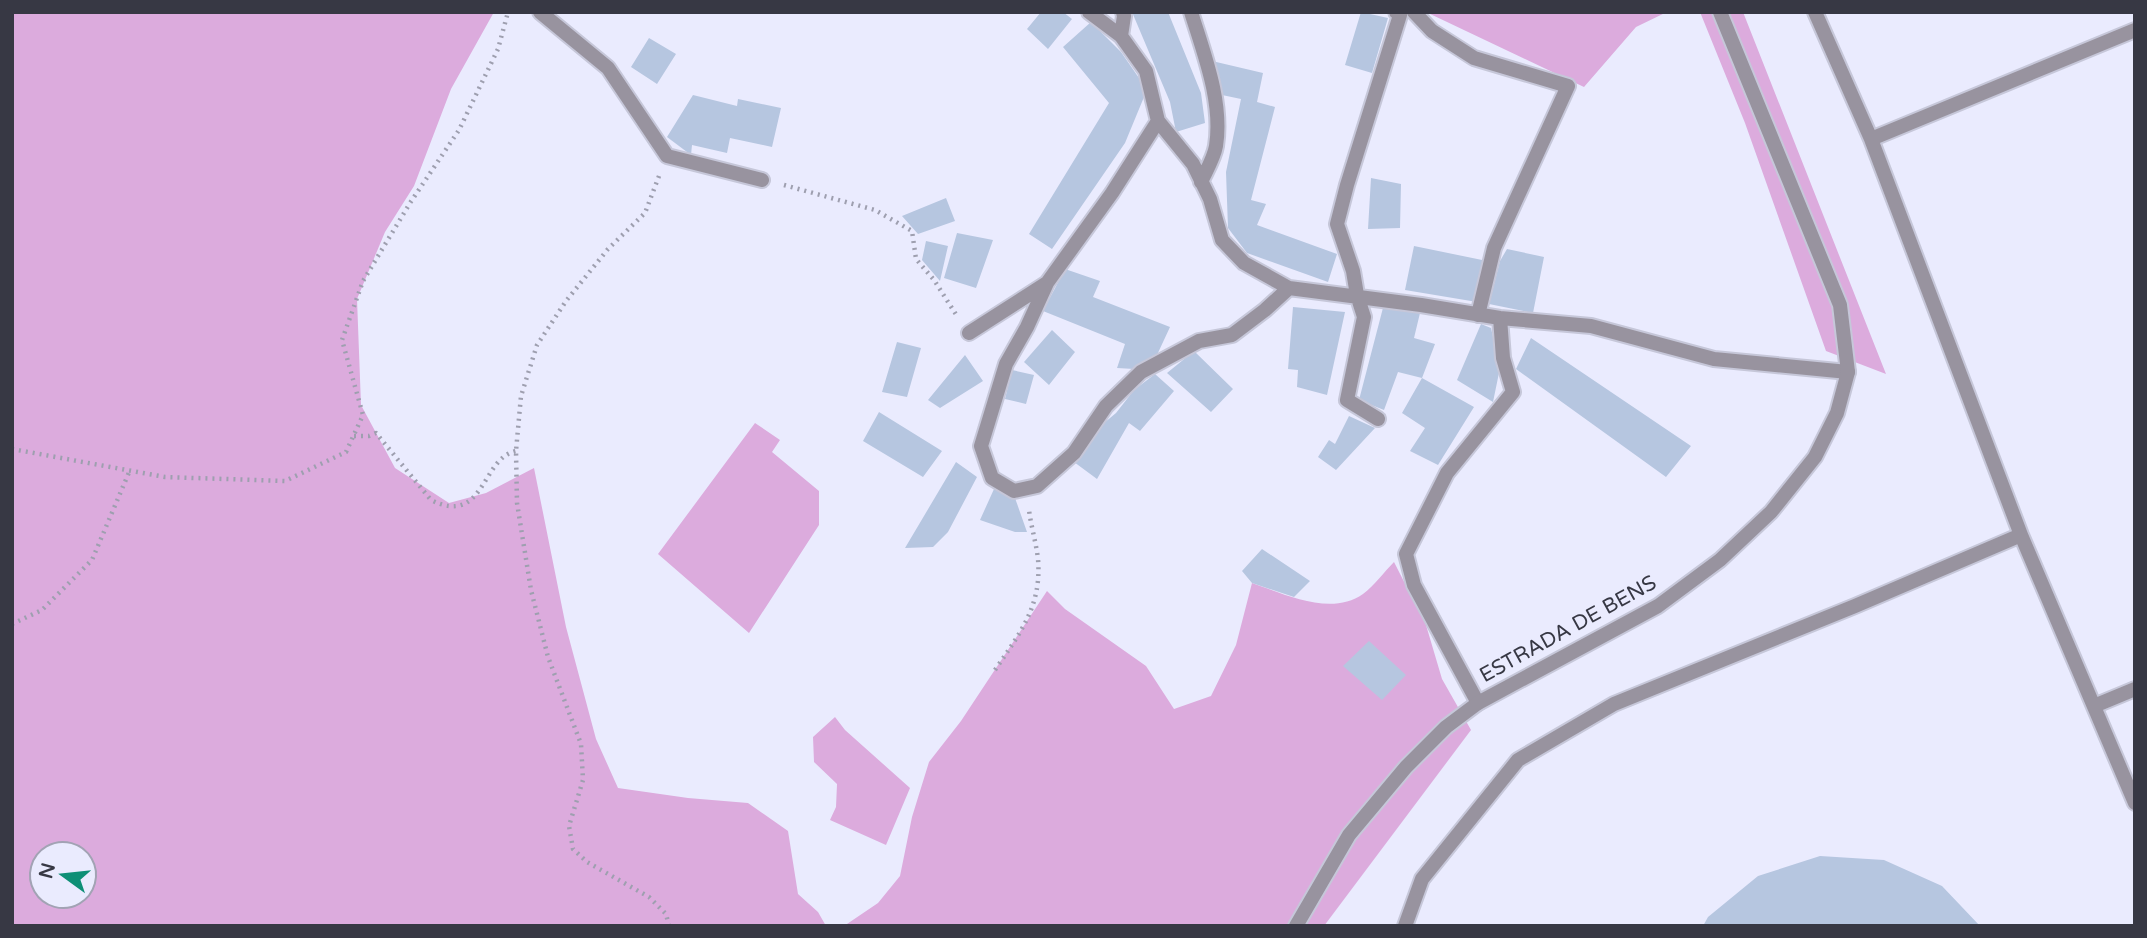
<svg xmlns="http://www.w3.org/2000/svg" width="2147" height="938" font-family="'Varela Round',sans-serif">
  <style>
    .green { fill: #dcabdd; fill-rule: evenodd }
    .building { fill: #b6c6e0 }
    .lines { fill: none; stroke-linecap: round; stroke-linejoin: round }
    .service-casing { stroke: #c6c7d9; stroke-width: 18 }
    .minor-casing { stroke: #c6c7d9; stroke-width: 18 }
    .tertiary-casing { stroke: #c6c7d9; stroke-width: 18 }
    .path { stroke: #9e9faf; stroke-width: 4.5; stroke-dasharray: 2 5; stroke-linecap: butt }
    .service { stroke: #98939f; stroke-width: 14 }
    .minor { stroke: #98939f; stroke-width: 14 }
    .tertiary { stroke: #98939f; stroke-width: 14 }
    .labels { text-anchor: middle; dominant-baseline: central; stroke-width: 5; stroke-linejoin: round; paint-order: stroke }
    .street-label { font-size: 21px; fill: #373844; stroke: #eaebfe }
  </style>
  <rect width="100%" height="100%" fill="#eaebfe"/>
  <!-- green -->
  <path class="green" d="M12 12H494L451 89 414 186 385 232 357 299 361 405 395 468 449 503 486 493 534 468 566 627 596 739 618 788 688 798 748 803 788 831 798 894 818 912 826 926H12ZM42 854H84V896H42Z
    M1426 12H1667L1636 27 1584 87Z
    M1700 12H1743L1886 374 1826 351 1745 123Z
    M755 423 780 440 772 452 819 491V525L749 633 658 554Z
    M1394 562 1426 625 1442 679 1471 730 1324 926H844L878 903 900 876 912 817 929 762 961 721 1047 591 1065 609 1146 666 1174 709 1211 696 1236 645 1252 583C1284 594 1331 617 1363 594 1374 586 1384 572 1394 562Z
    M835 717 845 730 910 788 886 845 830 820 836 807 837 784 814 762 813 737Z"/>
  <!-- building -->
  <path class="building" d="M1041 12H1063L1072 19 1048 49 1027 29Z
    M1132 12H1168L1201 93 1205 123 1176 132 1170 102Z
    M1361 12 1388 18 1372 73 1345 65Z
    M1091 22 1121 52 1139 78 1144 97 1125 143 1052 249 1029 234 1109 103 1063 47Z
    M649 38 676 54 657 84 631 67Z
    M1212 61 1263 73 1257 102 1275 107 1251 200 1266 204 1257 225 1337 254 1328 282 1247 253 1228 228 1226 172 1241 99 1222 95Z
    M693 95 737 106 738 99 781 108 772 147 730 138 727 153 692 145 691 155 667 137Z
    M1371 178 1401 184 1400 228 1368 229Z
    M946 198 955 221 918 234 902 216Z
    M957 233 993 240 976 288 944 278Z
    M926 241 948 246 940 281 922 260Z
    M1414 246 1487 261 1477 302 1405 290Z
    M1507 249 1544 257 1533 313 1489 304 1500 261Z
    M1065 269 1100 281 1093 297 1170 327 1157 355 1134 369 1117 368 1125 344 1043 311Z
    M1384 304 1420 313 1414 338 1435 344 1422 378 1398 372 1384 410 1359 400Z
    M1293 307 1345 312 1327 395 1297 387 1298 370 1288 369Z
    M1481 324 1491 328 1500 368 1493 402 1457 380Z
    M1052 330 1075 352 1049 385 1024 362Z
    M1531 338 1691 446 1666 477 1516 369Z
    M897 342 921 348 907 397 882 392Z
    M1194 351 1233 389 1211 412 1167 373Z
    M965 355 983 381 940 408 928 400Z
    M1012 370 1034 375 1026 404 1005 399Z
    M1155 374 1174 391 1140 431 1129 423 1097 479 1074 462 1098 428 1116 413 1134 390Z
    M1422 378 1474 407 1438 465 1410 451 1425 428 1402 413Z
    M879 412 942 451 923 477 863 441Z
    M1349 416 1375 428 1336 470 1318 457 1329 440 1335 444Z
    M956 462 977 477 948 532 933 547 905 548Z
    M994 489 1015 498 1027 532H1015L980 520Z
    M1262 549 1310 581 1294 597 1252 583 1242 571Z
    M1369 641 1406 675 1382 700 1343 666Z
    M1820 856 1884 860 1942 886 1980 926H1703L1708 917 1758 876Z"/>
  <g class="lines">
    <defs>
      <path id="service" d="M1815 12 1871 139 2021 535 2135 803
        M1871 139 2135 30
        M2094 706 2135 689
        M1405 926 1422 879 1518 760 1614 704 1855 606 2021 535"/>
      <path id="minor" d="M540 12 608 68 667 156 762 180
        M1089 12 1121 36 1146 71 1158 121 1193 164 1210 199 1222 240 1244 263 1289 288 1421 305 1500 318 1591 326 1714 359 1848 372
        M1191 12C1204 54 1223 102 1216 146 1214 158 1206 171 1201 182
        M1414 12 1432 31 1474 58 1568 86 1494 248 1478 315
        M1121 36 1124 16 1123 12
        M1158 121 1112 193 1047 283 1027 327 1006 364 981 446 992 478 1014 491 1037 486 1074 453 1106 406 1141 372 1199 341 1232 335 1265 310 1289 288
        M969 333 1047 283
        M1378 419 1347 400 1364 317 1357 295 1353 271 1337 224 1347 185 1400 15 1396 12
        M1478 703 1414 585 1406 554 1447 473 1513 392 1503 358 1500 318"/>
      <path id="tertiary" d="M1296 926 1349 835 1406 767 1446 727 1478 703 1658 606 1720 560 1771 512 1815 457 1837 413 1848 372 1840 305 1720 12"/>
    </defs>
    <!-- service casing -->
    <use href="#service" class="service-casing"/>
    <!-- minor casing -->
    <use href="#minor" class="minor-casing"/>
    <!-- tertiary casing -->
    <use href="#tertiary" class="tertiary-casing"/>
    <!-- path -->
    <path class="path" d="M659 176 645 213 608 249 566 301 537 345 521 396 516 451 517 503 531 590 548 657 581 744 583 780 569 826 573 849 587 862 649 897 666 914 669 926
      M784 185 875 210 912 231 916 259 934 280 957 316
      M354 436H369L376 433 431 500C485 527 481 458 516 451
      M12 449 165 477 285 481 346 452 363 415 342 340 363 281 410 203 459 130 498 49 508 12
      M12 624 42 610 92 560 130 470
      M995 670C1020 633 1042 606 1038 559 1036 542 1031 526 1029 510"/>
    <!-- service -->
    <use href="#service" class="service"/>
    <!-- minor -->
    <use href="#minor" class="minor"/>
    <!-- tertiary -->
    <use href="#tertiary" class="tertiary"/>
  </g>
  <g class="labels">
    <!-- street labels -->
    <g class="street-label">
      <text transform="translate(1568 629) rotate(-29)">ESTRADA DE BENS</text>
    </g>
  </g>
  <!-- border -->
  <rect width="2147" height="938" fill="none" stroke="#373844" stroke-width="28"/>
  <!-- north arrow -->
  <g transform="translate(63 875) rotate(285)"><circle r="33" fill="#eaebfe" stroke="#a2a3b4" stroke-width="2"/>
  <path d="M0-5L12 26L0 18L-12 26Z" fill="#0e8f76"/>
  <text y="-10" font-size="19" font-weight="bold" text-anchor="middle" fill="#373844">N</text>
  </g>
</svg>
